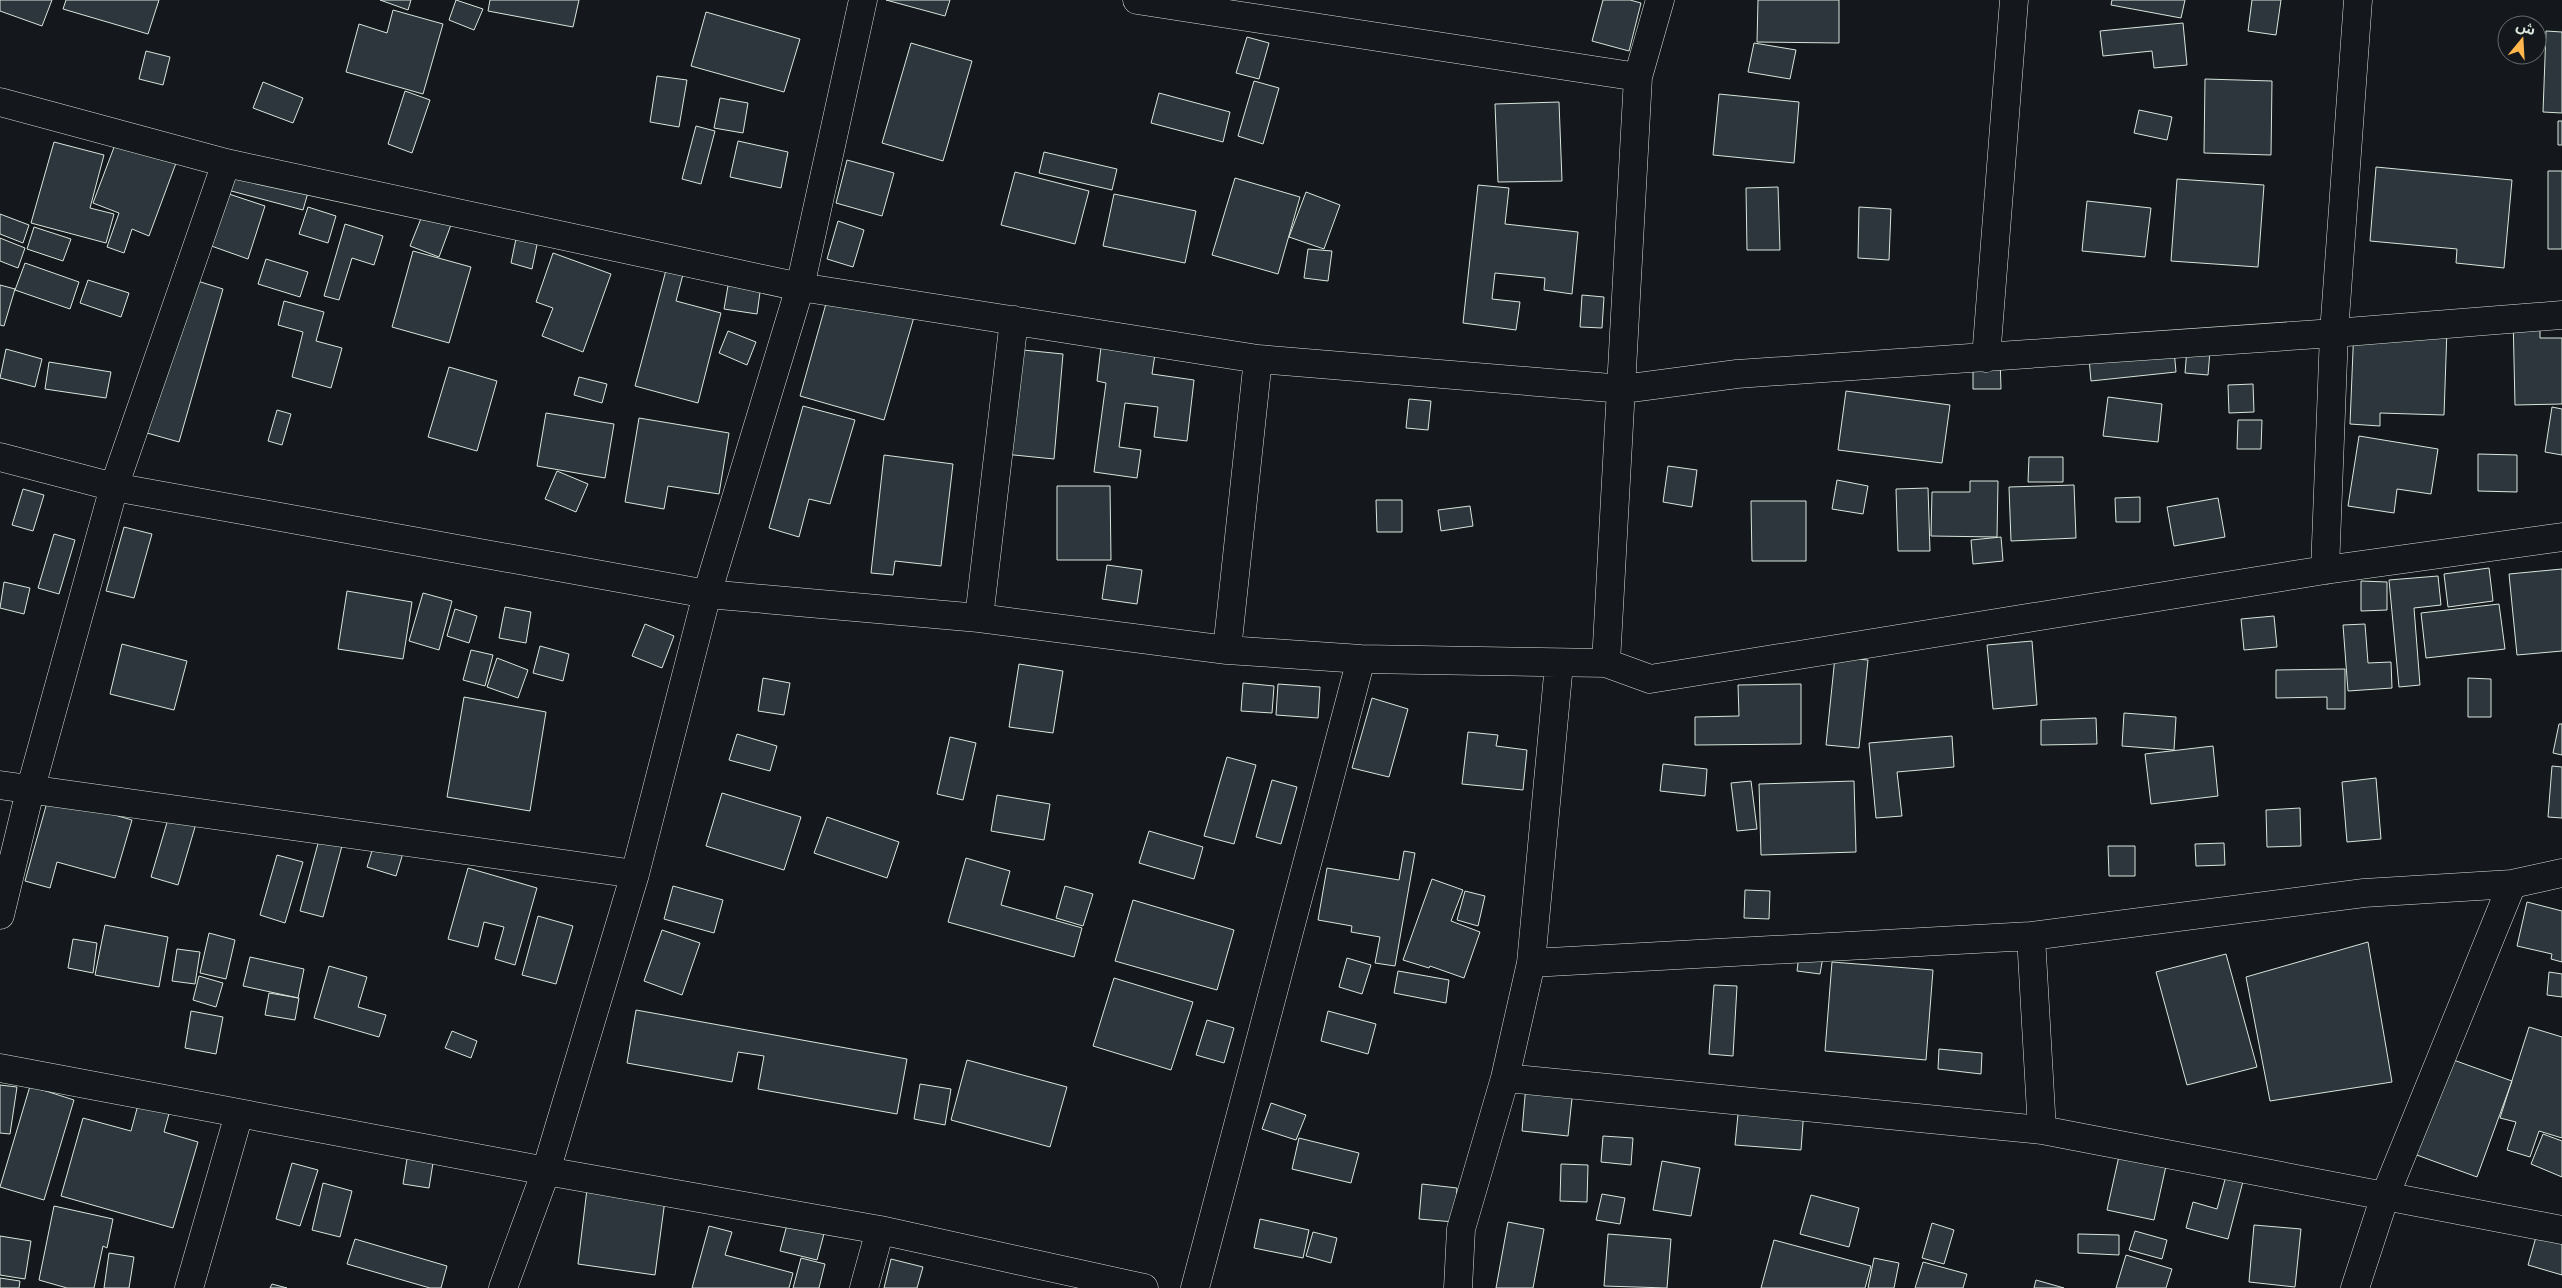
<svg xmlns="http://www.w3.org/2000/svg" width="2562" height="1288" font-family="'Roboto Condensed','Noto Sans Arabic',sans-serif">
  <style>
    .building { fill: #2c363c; stroke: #d8e6dc }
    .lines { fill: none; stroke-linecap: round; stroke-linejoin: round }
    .minor-casing { stroke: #d8e6dc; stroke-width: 29 }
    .minor { stroke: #14181c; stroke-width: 28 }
  </style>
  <rect width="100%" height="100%" fill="#14181c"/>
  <!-- building -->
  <path class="building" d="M0 0H52L42 26 0 11Z
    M66 0H159L148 34 63 9Z
    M380 0H411L408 10Z
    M456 0 483 9 474 30 449 20Z
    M490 0H579L573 27 488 11Z
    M886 0H950L945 16Z
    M1603 0H1630L1641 3 1629 51 1592 41Z
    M1758 0H1839V43L1757 42Z
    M2112 0H2185L2181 18 2111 5Z
    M2252 0H2281L2276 35 2248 31Z
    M393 10 443 24 423 94 346 72 359 24 387 33Z
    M706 12 800 39 784 92 691 66Z
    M2183 23 2187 65 2154 68 2152 51 2103 56 2100 31Z
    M2546 31 2562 32V113L2543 112Z
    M1247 37 1269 43 1259 79 1236 73Z
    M911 43 972 61 943 161 882 143Z
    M1754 43 1796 50 1790 79 1748 72Z
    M146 51 170 57 163 85 139 79Z
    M657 76 687 80 679 127 650 122Z
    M2205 79 2272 81 2271 155 2204 153Z
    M1254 81 1279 88 1263 144 1238 136Z
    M263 82 303 98 293 123 253 108Z
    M405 91 430 100 412 153 388 144Z
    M1159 93 1230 112 1223 142 1151 123Z
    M1719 94 1799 102 1794 163 1713 155Z
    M720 98 748 103 743 133 714 128Z
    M1559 102 1562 181 1498 182 1495 104Z
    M2139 110 2172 117 2167 140 2134 133Z
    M2558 121H2562V145H2558Z
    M696 126 715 131 701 184 682 179Z
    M738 141 788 152 781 188 730 177Z
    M54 142 104 155 90 208 114 214 106 243 31 223Z
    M116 142 176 163 149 236 132 229 124 253 107 247 119 213 93 203Z
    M1044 152 1117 169 1112 190 1039 173Z
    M847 160 894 173 882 216 836 203Z
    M227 161 311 182 303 210 220 188Z
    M2376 167 2512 180 2504 268 2456 263 2457 249 2370 241Z
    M2548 171H2562V249H2548Z
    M1015 172 1089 191 1075 244 1001 225Z
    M1235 178 1300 197 1278 274 1212 255Z
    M2177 179 2264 185 2258 267 2171 261Z
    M1478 185 1509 188 1505 224 1578 232 1572 294 1544 290 1545 278 1495 273 1492 299 1520 302 1516 330 1463 323Z
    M1778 187 1780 250H1747L1746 188Z
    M220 191 265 206 248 259 203 243Z
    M1306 192 1340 205 1324 249 1289 237Z
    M1114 194 1196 211 1185 263 1103 246Z
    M2087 201 2151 208 2145 257 2082 251Z
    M308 207 336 216 328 243 299 234Z
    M1859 207 1891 209 1889 260 1858 258Z
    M424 211 452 222 439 257 410 246Z
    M0 214 29 225 23 243 0 234Z
    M838 221 864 230 853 267 827 259Z
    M345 224 383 236 374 265 352 258 339 300 324 296Z
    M34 227 71 239 63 261 27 249Z
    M518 229 539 235 532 269 511 263Z
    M0 238 25 248 18 268 0 261Z
    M1308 249 1332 251 1328 281 1304 278Z
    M413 251 471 267 449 343 392 327Z
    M553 253 611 274 583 352 542 336 553 308 536 302Z
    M266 259 308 272 300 297 258 284Z
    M669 259 686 263 676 301 721 313 698 403 635 386Z
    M25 263 79 282 70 309 15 290Z
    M191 279 223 289 179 442 147 433Z
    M88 280 129 293 121 317 80 303Z
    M729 280 761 285 757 314 724 309Z
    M0 285 15 289 4 326 0 325Z
    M829 293 914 317 884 420 800 396Z
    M1582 295 1604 297 1602 328 1580 327Z
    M284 301 324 312 316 341 342 348 331 388 292 377 303 332 278 325Z
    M2513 315H2540V338H2562V404L2515 405Z
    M2354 326 2447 329 2444 415 2380 413V426L2350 424Z
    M728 331 756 342 747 365 719 353Z
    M2188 337 2211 339 2208 375 2185 373Z
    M2173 339 2176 372 2091 381 2088 347Z
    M1101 347 1155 354 1152 374 1194 380 1187 441 1154 437 1158 407 1125 403 1119 447 1141 450 1137 478 1094 472 1106 383 1097 381Z
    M6 349 42 359 35 387 0 378Z
    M1013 349 1063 354 1054 459 1004 454Z
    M1973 357H2000L2001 389H1973Z
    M49 362 111 372 106 398 45 389Z
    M449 367 497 381 477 451 428 437Z
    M579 377 607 384 602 403 574 395Z
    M2253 384 2254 412 2229 413 2228 385Z
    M1846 391 1950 405 1942 463 1838 450Z
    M2108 397 2162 404 2158 442 2103 436Z
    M1409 399 1431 401 1428 430 1406 428Z
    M803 406 855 420 830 504 809 499 799 537 769 528Z
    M2552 407 2562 409V455L2545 452Z
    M277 410 291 414 282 445 268 441Z
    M546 413 614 424 605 478 537 466Z
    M639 418 729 433 719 494 668 486 664 509 625 502Z
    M2238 420H2262L2261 449H2237Z
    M2359 436 2438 449 2431 494 2397 489 2394 513 2348 506Z
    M2478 454 2517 455V492L2478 491Z
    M884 455 953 464 941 566 895 561 893 575 871 573Z
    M2029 457H2063V482H2028Z
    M1668 466 1697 470 1692 507 1663 502Z
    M557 471 588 484 576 512 545 499Z
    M1837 480 1868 486 1863 514 1832 509Z
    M1970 481H1998L1997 537 1931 536 1932 492H1970Z
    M2074 485 2076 538 2011 541 2009 487Z
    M1057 486H1110L1111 560H1057Z
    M1928 488 1930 551H1898L1896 489Z
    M23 489 44 495 33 531 12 525Z
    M2140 497V522H2116L2115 498Z
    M2218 498 2225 537 2174 546 2167 507Z
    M1376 500H1402V532H1377Z
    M1751 501H1806V561H1752Z
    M1470 506 1473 526 1441 531 1438 510Z
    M124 527 152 534 134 598 106 591Z
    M54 534 75 540 59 594 38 588Z
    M2001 537 2003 561 1973 564 1971 540Z
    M1107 565 1142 570 1137 604 1102 599Z
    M2489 568 2493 601 2448 607 2444 574Z
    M2562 569V651L2517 655 2509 574Z
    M2438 576 2441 605 2414 608 2420 685 2399 687 2389 580Z
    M2361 581 2387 582V610L2361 611Z
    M4 582 30 588 24 614 0 608Z
    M347 591 412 602 403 659 338 649Z
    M423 593 452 601 439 650 409 641Z
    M2499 604 2505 649 2426 658 2421 613Z
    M505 607 531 612 526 643 499 638Z
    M455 609 477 616 469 643 447 636Z
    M2274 616 2277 647 2244 650 2241 619Z
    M645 624 674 636 662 668 632 656Z
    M2365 624 2368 663 2391 662 2392 688 2348 691 2343 625Z
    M2032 641 2037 705 1993 709 1987 645Z
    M122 644 187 661 174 710 110 694Z
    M540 646 569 654 563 681 533 673Z
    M471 650 493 655 485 686 463 680Z
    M1835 657 1868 660 1859 748 1826 745Z
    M497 658 528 670 518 698 487 687Z
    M1019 664 1063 671 1053 733 1009 727Z
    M2345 669V709H2327V697L2276 698V670Z
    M763 678 790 683 784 715 758 711Z
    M2468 678 2491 679V717H2468Z
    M1243 683 1274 686 1272 713 1241 711Z
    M1278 684 1320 687 1318 718 1276 715Z
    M1801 684V744L1695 745V717L1739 716 1738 685Z
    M464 697 546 712 530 811 447 797Z
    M1372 698 1408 709 1389 777 1352 768Z
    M2124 713 2176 717 2174 750 2122 746Z
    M2096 718 2097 744 2041 745V720Z
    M2559 724H2562V755L2553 753Z
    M1468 732 1498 735 1496 746 1527 750 1523 790 1462 784Z
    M737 734 777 746 770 771 729 760Z
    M1952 736 1954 767 1897 772 1902 816 1876 818 1869 743Z
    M950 737 976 743 963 800 937 794Z
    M2213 746 2218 796 2151 804 2145 754Z
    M1227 757 1256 765 1234 844 1204 836Z
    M1663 764 1707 769 1705 796 1660 791Z
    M2552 766 2562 767V818L2548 817Z
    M2376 778 2381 839 2347 842 2342 782Z
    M1272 780 1297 787 1281 844 1256 837Z
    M53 781 83 806 132 820 115 878 57 862 50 888 25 881Z
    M1751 781 1757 829 1737 831 1731 783Z
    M1854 781 1856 852 1761 855 1759 784Z
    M722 793 801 817 784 870 706 846Z
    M997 795 1050 804 1044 840 991 831Z
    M173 802 200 810 178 885 151 877Z
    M2300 808 2301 846 2267 847 2266 810Z
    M827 817 899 842 887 878 814 853Z
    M378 831 407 840 396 876 367 867Z
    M1149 831 1203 847 1194 879 1139 863Z
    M320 836 343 842 323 917 300 911Z
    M2224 843 2225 865 2196 866 2195 844Z
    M2108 846H2135V876H2109Z
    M1404 851 1415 853 1395 966 1375 963 1380 937 1351 932 1352 926 1318 920 1327 868 1399 880Z
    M277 855 303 862 285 923 260 915Z
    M966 858 1010 871 1001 905 1082 928 1074 957 948 922Z
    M468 868 537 888 515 965 495 959 504 927 484 922 478 947 448 939Z
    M1432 879 1463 890 1451 921 1480 932 1464 978 1430 966 1429 968 1403 960Z
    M673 886 723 900 714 933 664 919Z
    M1065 886 1093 894 1083 926 1056 918Z
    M1745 890 1770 891 1769 919 1744 918Z
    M1465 891 1485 896 1478 926 1457 920Z
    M1133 900 1234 930 1217 990 1115 961Z
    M2527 902 2562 911V962L2551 959 2552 954 2517 946Z
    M538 916 573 926 556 984 522 975Z
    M105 925 168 937 159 987 95 975Z
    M662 930 700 943 682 995 644 981Z
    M209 933 235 940 226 979 200 973Z
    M73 939 97 943 93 973 68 968Z
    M2368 942 2392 1082 2270 1101 2246 977Z
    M1800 947 1824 951 1820 974 1797 971Z
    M177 949 200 952 195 984 172 981Z
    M2226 954 2257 1067 2187 1085 2156 972Z
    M250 957 304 969 298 998 243 986Z
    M1347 958 1371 965 1362 994 1339 987Z
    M1832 962 1933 970 1926 1060 1825 1051Z
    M329 966 367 977 358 1007 386 1015 379 1037 314 1018Z
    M1398 971 1449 980 1446 1003 1394 993Z
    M2549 972 2562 974V997L2547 995Z
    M199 976 223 983 216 1007 193 1000Z
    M1114 978 1193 1002 1171 1070 1093 1046Z
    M1714 985 1737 986 1733 1056 1709 1054Z
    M269 993 299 998 295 1020 265 1015Z
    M636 1010 907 1059 897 1114 758 1089 764 1056 738 1052 732 1082 627 1063Z
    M191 1011 223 1017 216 1054 185 1048Z
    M1328 1011 1376 1024 1368 1054 1321 1041Z
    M1207 1020 1234 1028 1224 1063 1196 1055Z
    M2529 1027 2562 1037V1138L2539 1131 2530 1157 2507 1150 2516 1122 2500 1118Z
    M452 1031 477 1041 471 1058 445 1048Z
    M1939 1049 1982 1053 1981 1074 1938 1069Z
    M2448 1058 2512 1081 2477 1177 2414 1154Z
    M967 1060 1067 1087 1050 1147 951 1120Z
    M920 1084 951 1089 945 1125 914 1119Z
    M0 1085 17 1087 10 1134 0 1133Z
    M1526 1085 1573 1089 1568 1136 1522 1131Z
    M30 1086 74 1100 44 1200 0 1187Z
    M139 1101 170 1110 164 1132 198 1142 173 1228 61 1196 83 1118 131 1131Z
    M1271 1103 1306 1115 1296 1140 1262 1129Z
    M1739 1104 1804 1109 1801 1150 1735 1145Z
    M2543 1134 2562 1141V1177L2531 1164Z
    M1603 1136 1633 1138 1631 1165 1601 1162Z
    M1299 1138 1359 1153 1351 1183 1292 1169Z
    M2123 1138 2170 1148 2154 1220 2107 1210Z
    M410 1140 436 1144 429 1188 403 1184Z
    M1662 1161 1700 1168 1691 1216 1653 1210Z
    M2230 1161 2247 1166 2228 1239 2186 1228 2193 1202 2217 1209Z
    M292 1163 318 1170 300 1226 276 1219Z
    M1561 1164 1588 1165 1587 1202 1560 1201Z
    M323 1183 352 1191 340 1237 312 1230Z
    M1422 1184 1457 1188 1454 1222 1419 1219Z
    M587 1189 665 1200 655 1275 578 1264Z
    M1602 1194 1625 1198 1620 1224 1596 1220Z
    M1811 1195 1859 1208 1849 1247 1800 1234Z
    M54 1206 113 1219 107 1248 103 1246 94 1288H67L39 1280Z
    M792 1206 829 1215 817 1260 780 1251Z
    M1260 1219 1309 1230 1303 1258 1254 1248Z
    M1508 1222 1544 1229 1533 1288H1496Z
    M1932 1223 1954 1230 1944 1264 1922 1258Z
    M2540 1223 2562 1229V1275L2528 1265Z
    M2254 1225 2301 1229 2295 1287 2249 1282Z
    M709 1226 732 1232 725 1255 793 1273 789 1288H692Z
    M2135 1231 2167 1240 2162 1259 2129 1250Z
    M1313 1232 1337 1238 1331 1263 1306 1256Z
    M1608 1234 1671 1239 1667 1288 1604 1286Z
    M2078 1234 2119 1235V1255L2078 1253Z
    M0 1236 31 1241 25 1279 0 1275Z
    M355 1239 447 1266 441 1288H430L347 1264Z
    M1774 1240 1871 1266 1865 1288H1761Z
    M109 1253 134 1257 129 1288H104Z
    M2126 1255 2172 1269 2166 1288H2116Z
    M801 1258 825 1264 819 1288H793Z
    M1874 1258 1899 1263 1894 1288H1868Z
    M891 1259 923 1267 917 1288H884Z
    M1923 1262 1967 1274 1963 1288H1915Z
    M0 1278 20 1281 19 1288H0Z
    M2036 1280 2064 1288H2034Z
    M272 1284 287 1288H270Z"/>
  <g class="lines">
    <defs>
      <path id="minor" d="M1137 0 1638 77
        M0 102 226 163 800 287 1258 359 1623 389 1737 374 2334 333 2562 315
        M1986 358 2014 0
        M0 457 114 487 707 594 979 618 1227 650 1361 659 1606 663 1650 679 2325 570 2562 537
        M2325 570 2334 333 2358 0
        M979 618 1014 320
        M1227 650 1258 359
        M1606 663 1638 77 1660 0
        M0 785 635 874
        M0 915 30 791 114 487 226 163
        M2031 936 2042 1130
        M1531 963 2031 936 2364 893 2512 884 2562 873
        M0 1068 546 1171 880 1230 1144 1288
        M1505 1078 2042 1130 2562 1230
        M189 1288 239 1114
        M503 1288 546 1171 635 874 707 594 800 287 863 0
        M864 1288 880 1230
        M1195 1288 1361 659
        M1458 1288 1461 1229 1505 1078 1531 963 1559 664
        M2355 1288 2385 1196 2512 884"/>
    </defs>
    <!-- minor casing -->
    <use href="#minor" class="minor-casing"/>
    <!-- minor -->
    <use href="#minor" class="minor"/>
  </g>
  <!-- north arrow -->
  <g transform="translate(2522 40) rotate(18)"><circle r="24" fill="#14181c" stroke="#626a69"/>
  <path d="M0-4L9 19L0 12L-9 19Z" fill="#ffb74d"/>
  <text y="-8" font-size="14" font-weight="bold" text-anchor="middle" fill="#d8e6dc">ش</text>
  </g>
</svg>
